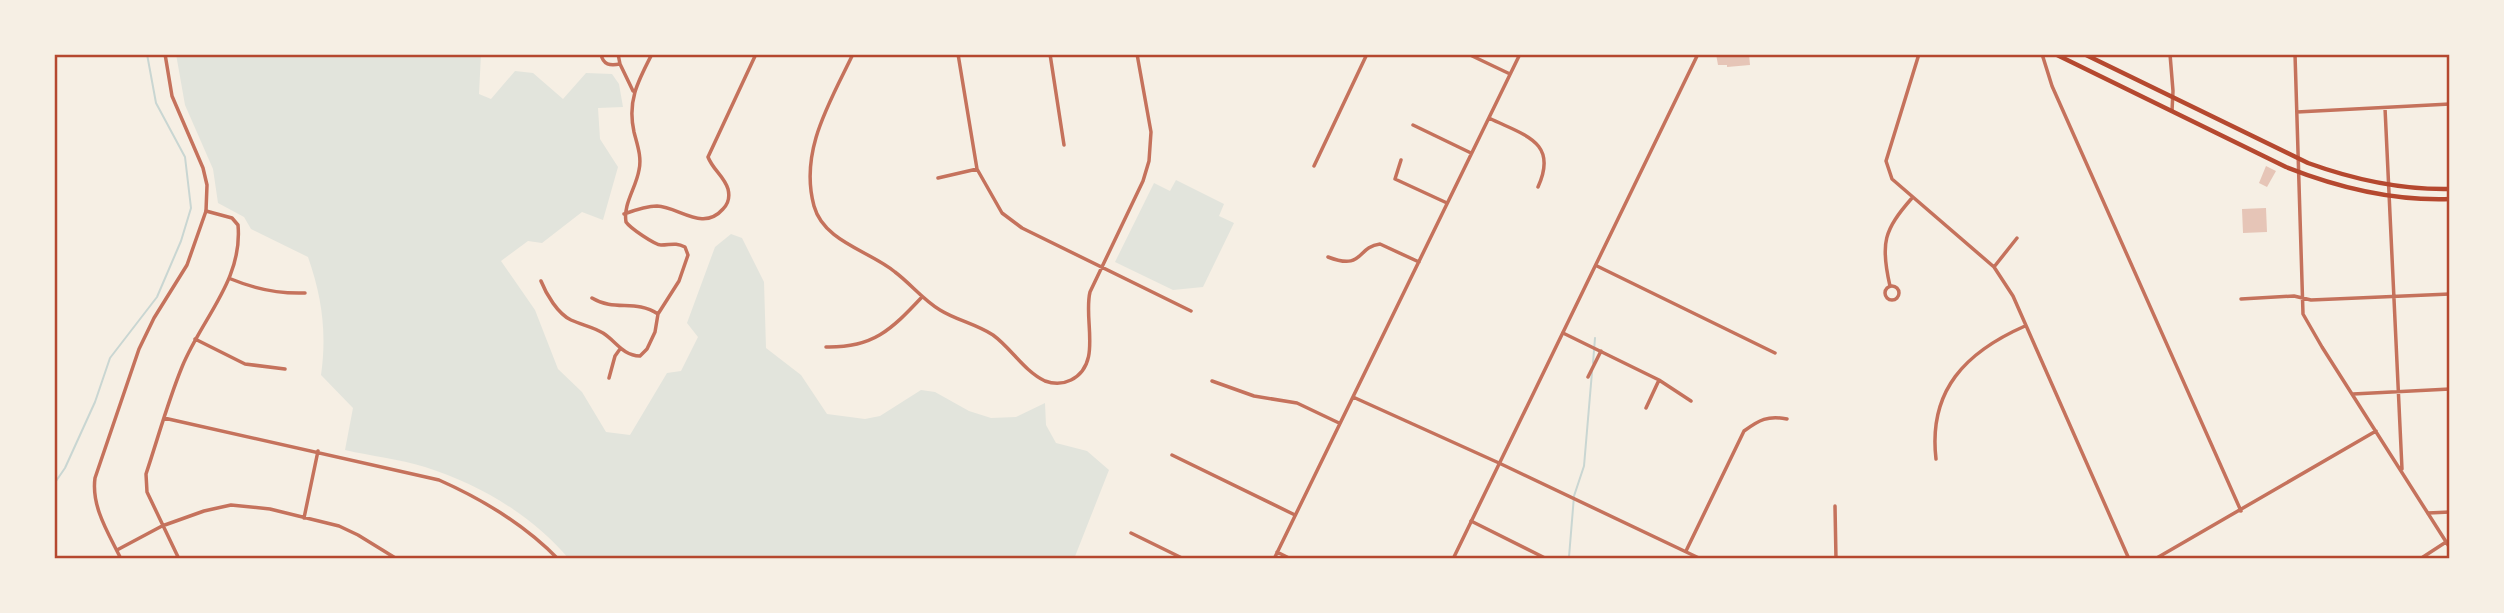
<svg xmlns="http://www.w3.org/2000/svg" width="2504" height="613" font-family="Inter,sans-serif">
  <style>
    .green { fill: #e2e4dc }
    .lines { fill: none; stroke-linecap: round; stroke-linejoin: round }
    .stream { stroke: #c9d6d2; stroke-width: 2 }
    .building { fill: #e6c5b7 }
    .minor { stroke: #c5725c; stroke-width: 3.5 }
    .tertiary { stroke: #c5725c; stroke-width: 3.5 }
    .secondary { stroke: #b5482f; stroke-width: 4.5 }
    .neatline { fill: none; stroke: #b5482f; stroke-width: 2.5 }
  </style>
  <rect width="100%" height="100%" fill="#f6efe4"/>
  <!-- green -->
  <path class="green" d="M176 54H481L479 94 491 99 515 71 533 73 563 99 586 73 612 74 619 84 623 107 598 108 600 139 618 167 603 220 582 212 542 243 528 241 501 261 535 310 558 369 582 392 606 432 630 435 667 373 681 371 698 337 687 323 715 247 731 234 742 238 764 282 766 348 801 375 827 414 865 419 880 416 921 390 935 392 969 411 991 418 1016 417 1045 403 1046 425 1056 443 1087 451 1109 470 1074 559H569C532 515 479 484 425 467 399 459 371 456 345 450L353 408 321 375C327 333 322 297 308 257L251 229 244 217 218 203 213 169 185 105Z
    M1176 180 1224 204 1219 216 1234 223 1203 287 1173 290 1115 262 1154 183 1170 191Z"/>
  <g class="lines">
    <!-- stream -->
    <path class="stream" d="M1593 363 1595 338
      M54 484 65 468 95 402 110 358 157 297 181 241 191 208 185 157 156 103 147 54
      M1569 557 1574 496 1584 466 1592 372"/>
  </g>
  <!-- building -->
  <path class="building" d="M1716 54H1749L1750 65 1727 67V65H1718Z
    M2266 166 2276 171 2267 187 2259 183Z
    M2266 208 2267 232 2243 233 2242 209Z"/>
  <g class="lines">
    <!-- minor -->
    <path class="minor" d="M601 54C603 65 610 66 620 64
      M618 54 620 64 633 91
      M853 54C830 102 799 151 814 206 824 242 870 251 895 272 911 284 923 300 940 310 956 320 976 324 993 335 1011 348 1024 371 1045 381 1053 384 1063 384 1071 380 1103 364 1083 320 1090 292L1143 181 1149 161 1151 132 1137 54
      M958 54 977 169 1002 213 1022 228 1191 311
      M1050 54 1064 145
      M1468 54 1510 74
      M1919 54 1886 161 1892 179 1994 267 2013 296 2129 559
      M2042 54 2052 86 2241 511
      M2170 54 2173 91 2172 111
      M2295 54 2303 314 2322 347 2450 548
      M2385 108 2402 469
      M2297 112 2450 104
      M1489 118C1523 135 1559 141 1538 187
      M1413 125 1471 153
      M1401 160 1395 179 1447 203
      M1314 166 1367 54
      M938 178 977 169
      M624 214C635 210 646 206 657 206 679 207 703 232 723 209 728 204 730 197 728 189 724 176 713 170 708 157L756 54
      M1328 257C1364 271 1356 247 1380 244L1419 262
      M1597 266 1775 353
      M1994 267 2017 238
      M231 279C255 289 279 294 305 293
      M541 281C546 294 558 314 571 320 582 325 593 327 603 333 617 342 622 355 640 356L647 349 655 332 658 314 679 281 688 255 685 247C675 242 671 245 661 245 655 245 630 228 626 222 623 204 636 188 639 170 642 157 637 144 634 132 627 101 638 81 652 54
      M1890 286C1880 243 1884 230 1912 198
      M1885 293a7 7 0 1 1 14 0a7 7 0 1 1-14 0Z
      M592 298C615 312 635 299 658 314
      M2241 299 2294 296 2311 300 2450 294
      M1563 333 1659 380 1691 401
      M195 339 245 364 285 369
      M826 347C873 348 891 330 922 297
      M1588 377 1601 351
      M609 378 615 356 620 349
      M1212 381 1254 396 1297 403 1339 423
      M2353 394 2450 389
      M1353 397 1499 463 1701 559
      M1646 408 1659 380
      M164 418 439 480C484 500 524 524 558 559
      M1172 455 1295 515
      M1936 459C1928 390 1966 352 2025 326
      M1835 506 1836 559
      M304 518 318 451
      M1471 521 1547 559
      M1131 533 1184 559
      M117 550 162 526 204 511 231 505 270 509 339 526 358 535 397 559
      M1686 551 1744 431C1759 420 1768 415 1787 419
      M1277 552 1291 559
      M179 559 147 492 146 474C158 438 168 401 182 367 202 318 243 280 238 225L232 218 206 211
      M1274 559 1520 54
      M2155 559 2376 431
      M2420 559 2446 542"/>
    <!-- tertiary -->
    <path class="tertiary" d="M2428 513 2450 512
      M121 559C109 534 91 507 95 478L139 349 154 318 187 265 206 211 207 185 203 168 172 96 165 54
      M1453 559 1698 54"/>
    <!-- secondary -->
    <path class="secondary" d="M2055 54 2286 167C2339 188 2393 201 2450 199
      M2084 54 2308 163C2355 180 2400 190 2450 189"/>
  </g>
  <!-- border -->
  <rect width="2504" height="613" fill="none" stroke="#f6efe4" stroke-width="112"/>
  <rect x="56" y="56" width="2392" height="501" class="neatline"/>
</svg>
